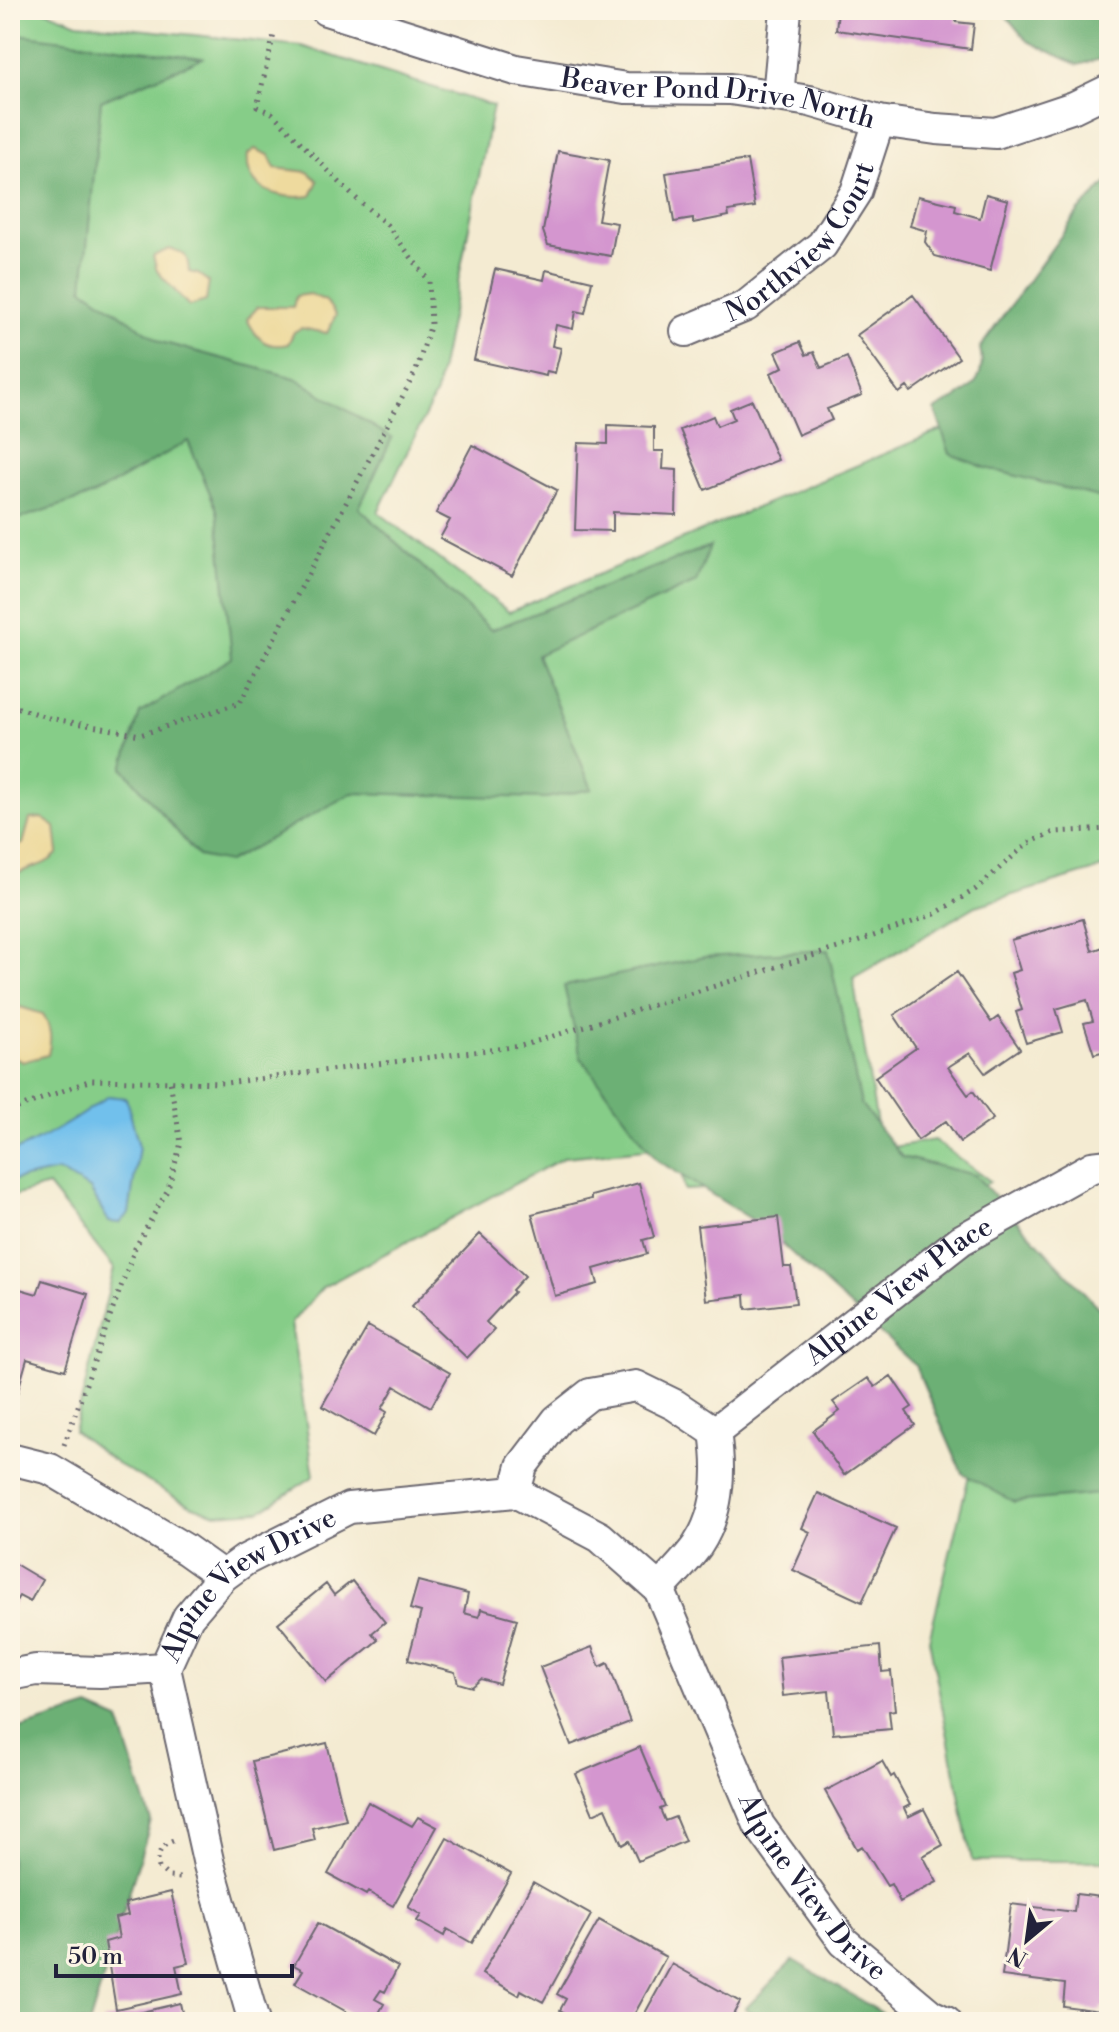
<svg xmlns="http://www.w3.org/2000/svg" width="1119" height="2032" font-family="'Libre Bodoni',serif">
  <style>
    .green { fill: #86cd88; stroke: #547862; stroke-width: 2 }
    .forest { fill: #6cb074; stroke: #476958; stroke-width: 2 }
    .sand { fill: #eeda9e; stroke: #887e6c; stroke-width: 2 }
    .water { fill: #71c0ec; stroke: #4a7194; stroke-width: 2 }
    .building { fill: #d496cf }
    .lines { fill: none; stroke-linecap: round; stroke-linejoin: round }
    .minor-casing { stroke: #6c6870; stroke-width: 34 }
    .path { stroke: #6c6870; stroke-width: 5; stroke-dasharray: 2 6; stroke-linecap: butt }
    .minor { stroke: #fff; stroke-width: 30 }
    .labels { text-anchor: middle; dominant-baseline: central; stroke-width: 8; stroke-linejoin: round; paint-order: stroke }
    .street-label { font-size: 28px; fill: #22223b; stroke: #fcf5e5 }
  </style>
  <rect width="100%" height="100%" fill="#fcf5e5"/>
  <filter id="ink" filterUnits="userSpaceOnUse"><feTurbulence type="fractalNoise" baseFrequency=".0125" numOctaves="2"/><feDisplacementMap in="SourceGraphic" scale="16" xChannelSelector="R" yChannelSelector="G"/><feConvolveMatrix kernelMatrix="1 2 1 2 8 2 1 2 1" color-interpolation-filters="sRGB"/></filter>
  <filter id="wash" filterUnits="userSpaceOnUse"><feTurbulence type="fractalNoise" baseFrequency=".006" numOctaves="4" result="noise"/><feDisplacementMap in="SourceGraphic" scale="32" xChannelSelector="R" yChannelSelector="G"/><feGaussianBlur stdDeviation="1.8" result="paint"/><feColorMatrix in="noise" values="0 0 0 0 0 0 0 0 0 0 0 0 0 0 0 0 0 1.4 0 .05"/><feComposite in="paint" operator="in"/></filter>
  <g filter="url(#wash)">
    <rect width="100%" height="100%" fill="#f4ebd2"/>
    <!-- green -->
    <path class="green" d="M10 10H44L78 23 301 46 493 106 436 393 378 512 509 612 960 422 1109 392V866L976 906 853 978 881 1149 934 1140 990 1181 849 1286 809 1184 685 1190 675 1146 565 1157 323 1287 291 1323 314 1476 260 1511 216 1514 190 1505 117 1464 74 1431 114 1268 48 1186 10 1197Z
      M1109 1325V1861H972L929 1639 971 1467Z"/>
    <!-- forest -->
    <path class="forest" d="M1001 10H1109V57L1078 65 1027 41Z
      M10 33 203 58 101 101 83 288 161 342 295 378 392 438 359 508 491 630 710 546 696 582 537 655 592 789 546 798 352 793 228 862 198 856 123 768 140 713 232 658 217 510 188 441 93 495 18 519 10 537Z
      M1109 181V500L986 468 950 454 935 410C963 393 989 386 980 348L1079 211Z
      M828 950 861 1104 902 1157 975 1175 1109 1319V1480L1098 1494 1014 1502 962 1473 915 1365 762 1226 657 1160 581 1058 564 986 704 957Z
      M89 1707 119 1720 151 1821 90 2022H10V1732Z
      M793 1960 897 2022H768L745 2009Z"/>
    <!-- sand -->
    <path class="sand" d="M255 149 269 155 275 168 308 172 318 181 311 196C280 200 244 191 248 154Z
      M169 249C186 252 188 256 189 272L198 274 209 282 206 301 189 306 157 271 153 256Z
      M310 294 326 301 336 315 327 333 301 328 294 332 288 344C265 349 257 339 247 319L258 307H293L296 296Z
      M42 818 55 827 58 853C44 869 25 866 10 878V847L23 844 30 819Z
      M10 999 17 1006 43 1014C51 1028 52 1039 48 1055L22 1062 10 1053Z"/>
    <!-- water -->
    <path class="water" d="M108 1096 126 1098 139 1146 129 1214 120 1223 109 1222 90 1189 58 1171 10 1181V1153C46 1138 77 1119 108 1096Z"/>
    <g id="blocks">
      <!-- building -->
      <path class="building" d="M838 10H958L956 22 974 24 971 49 836 30Z
        M558 151 609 160 598 220 617 223 611 256 548 245 543 231Z
        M747 160 755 207 728 211 729 216 693 223V219L674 222 666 173Z
        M986 194 1008 200 990 271 935 256 925 242 927 231 910 226 918 196 956 205 955 211 980 218Z
        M495 269 544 280 546 270 592 281 585 313 576 311 573 329 556 325 552 346 561 348 555 373 547 371 546 376 474 360Z
        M913 295 959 358 911 392 907 387 899 393 857 335Z
        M800 342 806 355 814 352 821 368 847 357 862 395 827 409 832 420 798 435 771 373 783 367 776 352Z
        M752 400 778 460 705 490 680 430 713 416 717 426 734 419 730 409Z
        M608 425 654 427V451H664L663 469 677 470 676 515 613 512V531L575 530 578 443 608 444Z
        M472 445 557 490 512 576 440 538 450 520 436 513Z
        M1083 919 1092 951 1109 945V1050L1094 1054 1084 1023 1093 1021 1087 1000 1056 1009 1063 1032 1026 1043 1016 1012 1022 1010 1011 973 1020 970 1011 940Z
        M957 972 991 1022 998 1017 1020 1049 985 1073 970 1053 948 1067 968 1095 973 1091 993 1119 960 1142 946 1121 918 1140 875 1077 916 1048 894 1015Z
        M639 1183 654 1237 643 1240 647 1254 594 1269 598 1284 555 1296 532 1214 591 1199V1196Z
        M778 1217 784 1267H791L796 1303 746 1309 745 1295 706 1300 697 1226Z
        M480 1234 525 1276 512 1290 514 1292 486 1322 494 1330 467 1358 412 1306Z
        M42 1280 88 1294 65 1370 27 1359 17 1394 10 1392V1286L37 1294Z
        M368 1326 450 1373 431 1407 395 1386 382 1409 387 1412 374 1436 322 1406Z
        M891 1376 912 1407 906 1411 915 1425 844 1475 813 1431 840 1411 833 1402 868 1378 875 1387Z
        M818 1493 896 1528 862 1602 793 1570 810 1532 802 1528Z
        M10 1561 42 1580 30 1602 19 1596 10 1611Z
        M352 1581 385 1622 372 1633 378 1640 326 1682 278 1623 326 1584 334 1595Z
        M418 1581 468 1594 464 1613 479 1617 481 1609 517 1619 499 1684 481 1679 472 1687 458 1683 455 1672 408 1660 421 1612 410 1609Z
        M880 1646 882 1672 891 1671 895 1710 889 1711 891 1729 833 1734 829 1691 783 1696 779 1657Z
        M592 1647 600 1667 608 1663 630 1722 571 1745 540 1667Z
        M327 1743 346 1820 312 1828 315 1840 274 1850 252 1761Z
        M640 1747 665 1807 660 1809 665 1821 675 1817 685 1841 638 1861 629 1841 622 1845 606 1808 593 1814 576 1774Z
        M882 1761 891 1777 894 1775 910 1805 904 1808 908 1817 924 1809 943 1845 923 1856 937 1882 900 1902 891 1884 887 1886 862 1846 857 1849 825 1791Z
        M368 1802 412 1826 418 1817 437 1827 393 1906 368 1892 366 1895 328 1874Z
        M447 1838 511 1874 472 1943 447 1929 444 1936 417 1921 421 1915 408 1907Z
        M533 1882 591 1915 543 2002 521 1990 519 1995 482 1974Z
        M171 1892 188 1963 176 1966 182 1994 116 2009 105 1942 119 1938 115 1918 128 1915 125 1903Z
        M1076 1894 1109 1898V2008L1101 2007V2011L1063 2006 1065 1984 1002 1976 1011 1904 1074 1912Z
        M599 1920 666 1957 630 2022H581L560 2010 566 1999 557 1994Z
        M318 1923 398 1967 385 1992 381 1990 375 1999 384 2004 374 2022H365L295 1983 303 1970 294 1965Z
        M672 1964 740 2002 729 2022H640Z
        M180 2003 184 2022H103V2021Z"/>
    </g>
  </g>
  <g filter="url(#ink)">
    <use href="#blocks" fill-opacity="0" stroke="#6c6870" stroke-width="2"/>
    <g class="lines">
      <defs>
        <g id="minor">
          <path id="s1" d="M326 10 516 70 626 88 730 89 810 101 879 121 936 129 996 133 1074 107 1109 90"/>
          <path d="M778 96 786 10"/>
          <path id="s2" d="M686 331 746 306 822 245 856 192 879 121"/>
          <path id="s3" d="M715 1432 961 1240 1092 1167 1109 1165"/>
          <path d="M10 1459 50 1469 185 1549 223 1576"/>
          <path d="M515 1492 522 1466 557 1420 590 1394 636 1386 675 1405 715 1432C721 1471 720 1512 697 1546 686 1561 672 1575 659 1589"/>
          <path d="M10 1675 36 1670 100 1672 165 1668"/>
          <path id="s4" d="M254 2022 209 1865 165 1668 188 1617 223 1576 245 1560 349 1508 515 1492 600 1537 659 1589 759 1825 844 1942 931 2015 946 2022"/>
        </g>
      </defs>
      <!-- minor casing -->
      <use href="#minor" class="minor-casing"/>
      <!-- path -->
      <path class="path" d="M10 705 49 718 140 735 240 703 416 371 431 324 429 281 387 225 350 193 272 113 257 107 274 34
        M10 1111 91 1080 226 1083 521 1046 854 943 935 914 976 889 1027 844 1054 832 1109 829
        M64 1445 135 1248 168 1189 181 1143 170 1081
        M1101 1840 1109 1838
        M173 1841C160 1846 156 1855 159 1868L169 1877 181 1878"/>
      <!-- minor -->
      <use href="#minor" class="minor"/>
    </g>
  </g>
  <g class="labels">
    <!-- street labels -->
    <g class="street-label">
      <text stroke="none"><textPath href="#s1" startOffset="404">Beaver Pond Drive North</textPath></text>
      <text stroke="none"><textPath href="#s2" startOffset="150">Northview Court</textPath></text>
      <text stroke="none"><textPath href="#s3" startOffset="232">Alpine View Place</textPath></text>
      <text stroke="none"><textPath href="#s4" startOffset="488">Alpine View Drive</textPath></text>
      <text stroke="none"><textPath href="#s4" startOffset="1298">Alpine View Drive</textPath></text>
    </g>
  </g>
  <!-- margin -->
  <rect width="1119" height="2032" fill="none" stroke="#fcf5e5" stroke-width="40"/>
  <!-- north arrow -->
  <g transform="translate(1027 1940) rotate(209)" stroke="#fcf5e5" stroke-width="6" paint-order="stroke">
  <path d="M0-6L14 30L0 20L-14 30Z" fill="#22223b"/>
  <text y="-12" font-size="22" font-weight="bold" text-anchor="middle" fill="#22223b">N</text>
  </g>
  <!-- scale -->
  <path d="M56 1964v12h236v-12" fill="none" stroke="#22223b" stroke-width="4"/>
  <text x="68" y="1964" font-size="24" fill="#22223b" stroke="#fcf5e5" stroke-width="6" paint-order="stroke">50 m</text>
</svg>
